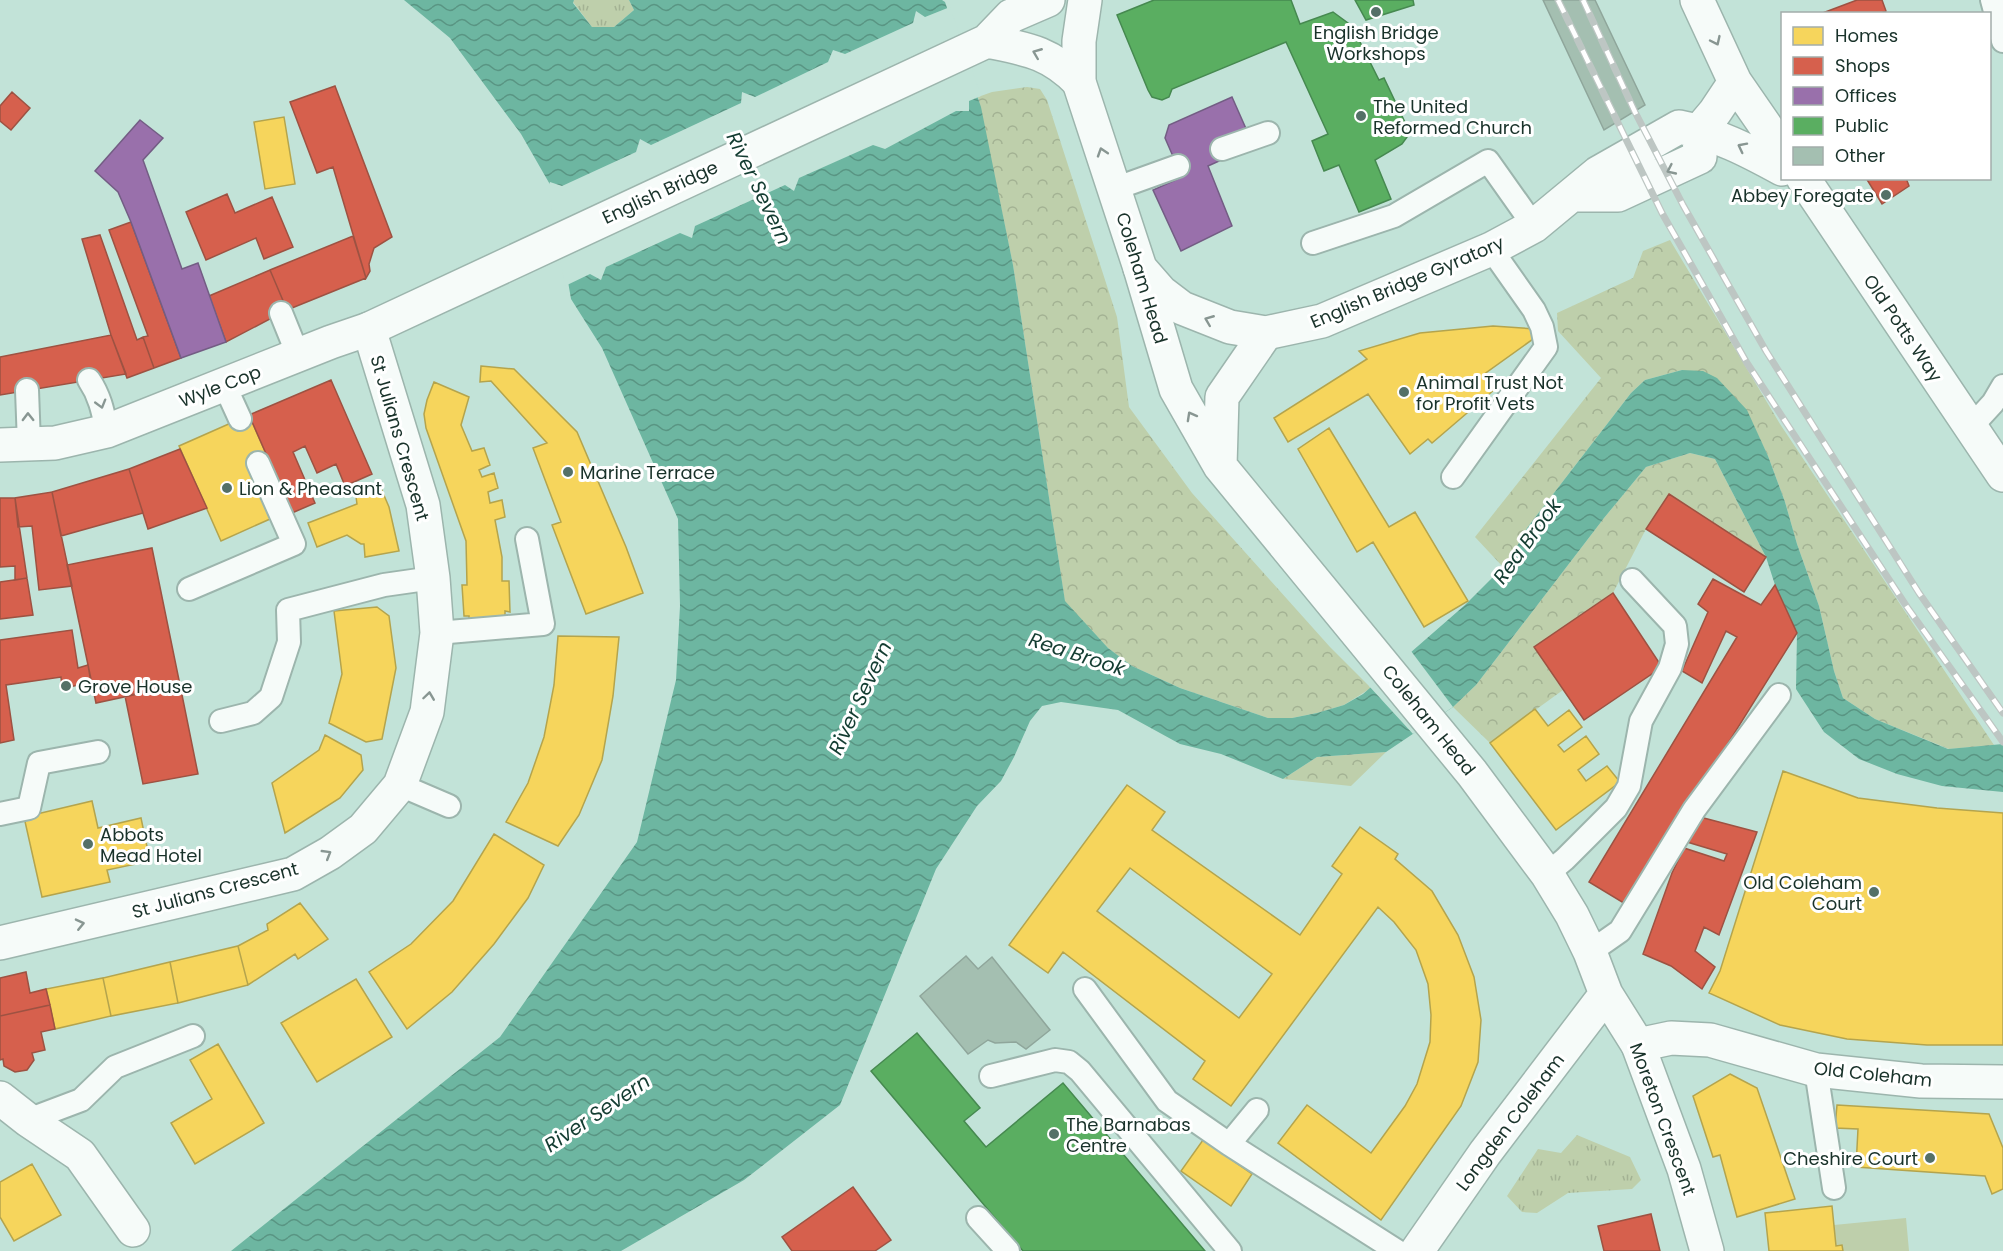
<svg xmlns="http://www.w3.org/2000/svg" width="2003" height="1251" font-family="Poppins,sans-serif">
  <style>
    .grass { fill: url(#grass-tufts) }
    .forest { fill: url(#forest-crowns) }
    .garden { fill: #becfab }
    .water { fill: url(#water-waves) }
    .pier { fill: #c2e3d8 }
    .homes { fill: #f6d55c; stroke: #b4a44d; stroke-width: 1.5; fill-rule: evenodd }
    .shops { fill: #d6604d; stroke: #9d5242; stroke-width: 1.5 }
    .offices { fill: #9970ab; stroke: #735d84; stroke-width: 1.5 }
    .public { fill: #5aae61; stroke: #468950; stroke-width: 1.5 }
    .building { fill: #a4bfb1; stroke: #8fa69b; stroke-width: 1.5 }
    .lines { fill: none; stroke-linecap: round; stroke-linejoin: round }
    .lane-casing { stroke: #9cb5ad; stroke-width: 26 }
    .street-casing { stroke: #9cb5ad; stroke-width: 36 }
    .secondary-casing { stroke: #9cb5ad; stroke-width: 36 }
    .primary-casing { stroke: #9cb5ad; stroke-width: 36 }
    .lane { stroke: #f6fbf9; stroke-width: 22 }
    .street { stroke: #f6fbf9; stroke-width: 33 }
    .secondary { stroke: #f6fbf9; stroke-width: 33 }
    .primary { stroke: #f6fbf9; stroke-width: 33 }
    .rail-casing { stroke: #bdc6c3; stroke-width: 7 }
    .rail { stroke: #fff; stroke-width: 4.5; stroke-dasharray: 14; stroke-linecap: butt }
    .oneway { stroke: #889692 }
    .poi-dot { fill: #547067; stroke: #fff; stroke-width: 2 }
    .labels { text-anchor: middle; dominant-baseline: central; stroke-width: 6; stroke-linejoin: round; paint-order: stroke }
    .poi-label { font-size: 18px; fill: #19322a; stroke: #fff; text-anchor: start }
    .street-label { font-size: 18px; fill: #19322a; stroke: #fff }
    .water-label { font-size: 20px; font-style: italic; fill: #133c31; stroke: #fff }
  </style>
  <defs>
    <pattern id="grass-tufts" width="24" height="20" patternUnits="userSpaceOnUse" patternTransform="scale(1.5)"><rect width="24" height="20" fill="#becfab"/><path d="M3 7l-1-3M5 7V3M7 7l1-3M15 17l-1-3M17 17v-4M19 17l1-3" fill="none" stroke="#a3b293"/></pattern>
    <pattern id="forest-crowns" width="20" height="18" patternUnits="userSpaceOnUse" patternTransform="scale(1.5)"><rect width="20" height="18" fill="#becfab"/><path d="M2 6a3 3 0 1 1 6 0M12 15a3 3 0 1 1 6 0" fill="none" stroke="#a3b293"/></pattern>
    <pattern id="water-waves" width="16" height="10" patternUnits="userSpaceOnUse" patternTransform="scale(1.5)"><rect width="16" height="10" fill="#6db6a1"/><path d="M0 5q4-4 8 0t8 0" fill="none" stroke="#599583"/></pattern>
  </defs>
  <rect width="100%" height="100%" fill="#c2e3d8"/>
  <!-- grass -->
  <path class="grass" d="M574 0H629L634 10 614 27H592L573 2Z
    M1577 1135 1630 1157 1641 1180 1632 1189 1568 1193 1537 1213 1522 1212 1507 1196 1538 1149 1561 1153Z"/>
  <!-- forest -->
  <path class="forest" d="M1027 87 1040 89 1047 100 1117 317 1129 407 1192 493 1330 647 1371 688 1344 705 1317 713 1292 718H1268L1180 688 1132 666 1108 648 1065 602 1013 265 978 97 992 92Z
    M1670 240 1780 424 1994 745 1949 749 1875 719 1843 698 1834 671 1819 606 1797 544 1785 502 1768 456 1746 410 1682 370 1645 380 1631 393 1527 528 1514 552 1503 567 1475 537 1601 378 1558 331 1557 313 1633 278 1643 251Z
    M1690 453 1715 459 1766 557 1669 494 1646 529 1613 593 1534 647 1563 690 1490 743 1453 707 1476 685 1604 518 1646 467Z
    M1386 752 1351 786 1283 779 1317 757Z"/>
  <!-- garden -->
  <path class="garden" d="M1906 1218 1909 1251H1843L1842 1245 1836 1246 1834 1225Z"/>
  <!-- water -->
  <path class="water" d="M404 0H574L573 3 592 27H614L634 10 629 0H942L945 2 981 107 1013 265 1065 601 1108 648 1132 666 1180 688 1268 718H1292L1317 713 1344 705 1363 694 1465 605 1503 567 1514 552 1527 528 1631 393 1645 380 1682 370 1703 371 1717 378 1747 410 1768 456 1785 502 1797 544 1819 606 1834 671 1843 698 1875 719 1948 749 2003 744V792L1942 786 1897 774 1859 759 1824 732 1796 689 1797 633 1775 585 1766 557 1715 459 1690 453 1646 467 1604 518 1476 685 1453 707 1386 752 1317 757 1283 779 1221 754 1180 744 1118 710 1061 702 1042 706 1030 721 1014 757 1001 781 977 806 936 869 840 1105 744 1180 621 1251H231L500 1037 637 842 676 680 680 606 678 519 602 348 571 299 552 188 521 134 450 38Z"/>
  <!-- pier -->
  <path class="pier" d="M950 7 981 96 969 101V111H956L885 149 873 145 799 178 794 191 785 185 695 226 692 238 680 233 606 267 601 280 590 274 565 286 548 188 550 182 562 186 636 152 640 139 651 145 741 103 742 92 755 97 828 62 833 50 845 54 913 23 916 11 925 17Z
    M1411 651 1453 707 1413 734 1369 686Z"/>
  <!-- homes -->
  <path class="homes" d="M284 117 295 184 265 189 254 122Z
    M1493 326 1536 329 1540 334 1483 375 1494 390 1432 443 1428 439 1410 454 1368 394 1288 442 1274 418 1367 359 1359 351 1420 333Z
    M481 366 514 369 577 432 626 547 643 593 586 614 552 525 561 522 533 448 547 443 491 381 480 382Z
    M434 382 469 397 461 425 472 451 484 448 490 465 479 470 482 477 494 473 498 488 488 492 490 503 502 500 505 517 495 520 502 557V581H509L510 612 505 611V617L469 620V616H464L462 585H467L466 541 426 428 424 414 427 400Z
    M249 415 268 458 248 467 270 519 221 541 179 446Z
    M1329 428 1389 527 1415 512 1468 601 1424 627 1373 542 1357 552 1298 449Z
    M380 486 389 507 399 551 365 557 364 544H361L347 535 317 547 308 523 357 504 356 497Z
    M377 607 389 616 396 668 382 739 366 742 329 723 342 674 334 611Z
    M558 636 619 637 613 696 602 760 579 815 558 846 506 822 528 783 544 737 554 685Z
    M1535 709 1548 726 1569 710 1582 727 1558 745 1564 752 1586 736 1599 754 1578 770 1586 781 1607 766 1620 782 1556 830 1490 743Z
    M325 735 361 755 363 770 340 798 285 833 272 783 319 750Z
    M1783 771 1858 798 1937 808 2003 813V1045H1927L1847 1039 1780 1025 1709 993 1720 971Z
    M1127 785 1165 812 1152 830 1300 935 1342 874 1332 866 1360 827 1398 854 1395 859 1432 891 1458 935 1474 977 1481 1020 1478 1062 1461 1106 1381 1220 1278 1143 1307 1105 1371 1153 1405 1106 1417 1084 1430 1042 1431 1015 1428 984 1416 950 1394 922 1378 907 1231 1106 1193 1079 1205 1061 1063 952 1048 973 1009 945ZM1130 868 1272 974 1239 1018 1097 911Z
    M92 801 98 828 141 818 150 861 107 870 110 882 42 897 24 817Z
    M494 834 544 865 528 898 494 944 452 992 407 1029 369 972 411 944 453 901Z
    M300 903 328 939 298 959 295 954 248 985 238 946 268 930 267 924Z
    M238 946 248 985 178 1003 170 962Z
    M170 962 178 1003 111 1016 103 978Z
    M103 978 111 1016 55 1029 46 989Z
    M356 979 392 1037 317 1082 281 1023Z
    M218 1044 264 1123 195 1164 171 1123 212 1099 190 1060Z
    M1730 1074 1757 1088 1795 1199 1737 1217 1720 1155 1713 1157 1693 1096Z
    M1837 1105 1989 1114 2003 1148V1189L1992 1194 1985 1176 1856 1167 1858 1129 1835 1128Z
    M1203 1140 1252 1174 1231 1206 1181 1171Z
    M32 1164 61 1215 14 1241 0 1217V1182Z
    M1832 1206 1836 1246 1842 1245 1843 1251H1769L1765 1213Z"/>
  <!-- shops -->
  <path class="shops" d="M1857 0H1882L1886 11 1879 14H1820Z
    M335 86 392 237 374 248 369 264 370 271 366 278 333 167 317 173 290 102Z
    M12 92 30 108 11 130 0 121V106Z
    M1866 178H1906L1909 186 1882 204Z
    M227 194 235 213 272 197 293 247 264 259 256 238 206 260 186 212Z
    M131 222 181 358 154 368 143 337 148 336 109 230Z
    M100 235 137 340 143 337 154 368 127 378 111 335 82 239Z
    M353 236 366 278 287 310 270 270Z
    M270 270 287 310 226 342 209 296Z
    M111 335 126 374 0 395V357Z
    M331 380 372 474 345 486 336 464 317 473 305 446 293 452 315 503 292 513 249 415Z
    M180 449 207 508 148 529 129 469Z
    M129 469 143 513 61 536 52 492Z
    M52 492 72 586 39 590 32 526 18 527 15 498Z
    M1669 494 1766 557 1744 592 1646 529Z
    M0 498H15L27 578 15 580V566L0 567Z
    M152 548 180 685 96 703 67 565Z
    M27 578 33 615 0 619V582Z
    M1713 579 1761 605 1775 585 1797 633 1627 905 1589 882 1737 637 1726 631 1702 683 1682 671 1708 612 1698 604Z
    M1613 593 1662 667 1584 720 1534 647Z
    M72 630 78 668 88 665 91 683 62 688 61 677 6 685 14 740 0 743V640Z
    M180 685 198 774 143 784 125 696Z
    M1700 817 1757 832 1719 935 1704 927 1695 951 1715 967 1702 989 1671 966 1643 954 1672 873 1684 848 1724 861 1727 854 1687 842Z
    M26 972 30 993 46 989 50 1005 0 1016V978Z
    M50 1005 55 1029 41 1032 45 1050 32 1053 34 1060 27 1070 15 1072 4 1066 3 1059 0 1060V1016Z
    M853 1187 891 1240 875 1251H792L782 1237Z
    M1651 1214 1660 1251H1604L1598 1226Z"/>
  <!-- offices -->
  <path class="offices" d="M1232 97 1247 131 1226 158 1208 166 1232 226 1181 251 1153 190 1182 177 1165 138 1169 125Z
    M140 120 163 138 143 160 182 269 198 263 226 342 181 358 131 222 118 192 95 171Z"/>
  <!-- public -->
  <path class="public" d="M1154 0H1291L1300 24 1333 12 1352 26 1379 80 1384 78 1410 133 1402 144 1375 160 1391 199 1359 212 1339 165 1324 171 1312 141 1328 134 1286 42 1172 89 1169 97 1162 100 1152 97 1148 90 1117 15Z
    M1355 0H1413L1414 5 1366 20Z
    M917 1033 980 1108 964 1121 986 1147 1063 1083 1205 1251H1023L871 1071Z"/>
  <!-- building -->
  <path class="building" d="M1543 0H1595L1645 105 1604 130Z
    M966 956 978 969 992 957 1050 1030 1026 1049 1016 1042 995 1043 988 1040 968 1054 920 996Z"/>
  <g class="lines">
    <defs>
      <path id="lane" d="M1992 0 2003 41
        M1222 149 1268 133
        M1114 189 1178 166
        M1313 243 1394 216 1488 161 1534 226
        M281 313 298 355
        M89 380C100 396 103 412 107 431
        M224 384 240 419
        M27 390 29 444
        M1970 428 1993 403 2003 386
        M1453 477 1546 347 1542 327 1534 310 1491 249
        M189 589 294 544 258 463
        M437 633 543 624 527 539
        M221 721 253 713 271 697 289 642 288 610 384 585 433 578
        M400 785 449 806
        M0 814 29 808 39 763 98 752
        M1547 874 1565 859 1616 808 1629 786 1641 721 1670 668 1677 644 1675 626 1632 580
        M1590 952 1620 931 1694 810 1779 695
        M1085 989 1167 1101 1229 1144 1397 1251
        M1816 1070 1834 1188
        M991 1076 1055 1060 1069 1062 1080 1071 1230 1251
        M28 1120 81 1100 115 1067 193 1036
        M1229 1144 1257 1110
        M978 1218 1008 1251"/>
      <path id="street" d="M0 943 293 874 330 853 363 829 400 785 427 712 437 633 433 578 423 505 369 329
        M1638 1045 1671 1038 1710 1040 1816 1070 1921 1081 2003 1082
        M0 1098 28 1120 80 1155 133 1230"/>
      <path id="secondary" d="M987 41C1026 49 1050 52 1079 82
        M1140 268 1176 389 1220 466 1472 773 1547 874 1572 915 1590 952 1606 994 1638 1045 1684 1169 1707 1251
        M0 445 55 443 107 431 331 342 369 329 987 41 1011 16 1048 0
        M1220 466 1222 397 1266 333
        M1417 1251 1485 1153 1606 994"/>
      <path id="primary" d="M1085 0 1079 41V82L1140 268 1161 292 1182 308 1230 327 1266 333 1322 321 1491 249 1534 226 1598 173 1679 127C1717 134 1749 151 1782 169
        M1697 0 1735 82 1782 150
        M1699 131 1715 112 1735 82
        M1803 178 2003 475
        M1574 195H1618L1700 157 1699 131"/>
    </defs>
    <!-- lane casing -->
    <use href="#lane" class="lane-casing"/>
    <!-- street casing -->
    <use href="#street" class="street-casing"/>
    <!-- secondary casing -->
    <use href="#secondary" class="secondary-casing"/>
    <!-- primary casing -->
    <use href="#primary" class="primary-casing"/>
    <!-- lane -->
    <use href="#lane" class="lane"/>
    <!-- street -->
    <use href="#street" class="street"/>
    <!-- secondary -->
    <use href="#secondary" class="secondary"/>
    <!-- primary -->
    <use href="#primary" class="primary"/>
    <defs>
      <path id="rail" d="M1558 0 1662 213 1747 363 1907 607 2003 742
        M1583 0 1635 112 1683 205 1766 351 1919 593 2003 713"/>
    </defs>
    <!-- rail casing -->
    <use href="#rail" class="rail-casing"/>
    <!-- rail -->
    <use href="#rail" class="rail"/>
  </g>
  <!-- one-way arrows -->
  <defs><path id="oneway-chevron" d="M-2-3.5L2.5 0L-2 3.5" fill="none" stroke-width="1.6" stroke-linecap="round" stroke-linejoin="round" transform="scale(1.5)"/></defs>
  <g class="oneway">
    <use href="#oneway-chevron" transform="translate(1716 41) rotate(65)"/>
    <use href="#oneway-chevron" transform="translate(1037 53) rotate(-158)"/>
    <use href="#oneway-chevron" transform="translate(1742 147) rotate(-153)"/>
    <use href="#oneway-chevron" transform="translate(1102 152) rotate(-108)"/>
    <use href="#oneway-chevron" transform="translate(1671 170) rotate(155)"/>
    <use href="#oneway-chevron" transform="translate(1209 320) rotate(-158)"/>
    <use href="#oneway-chevron" transform="translate(101 404) rotate(74)"/>
    <use href="#oneway-chevron" transform="translate(1191 416) rotate(-119)"/>
    <use href="#oneway-chevron" transform="translate(28 417) rotate(-91)"/>
    <use href="#oneway-chevron" transform="translate(429 696) rotate(-82)"/>
    <use href="#oneway-chevron" transform="translate(327 854) rotate(-31)"/>
    <use href="#oneway-chevron" transform="translate(80 924) rotate(-13)"/>
  </g>
  <!-- markers -->
  <g class="poi-dot">
    <circle cx="1376" cy="12" r="6"/>
    <circle cx="1361" cy="116" r="6"/>
    <circle cx="1886" cy="195" r="6"/>
    <circle cx="1404" cy="392" r="6"/>
    <circle cx="568" cy="472" r="6"/>
    <circle cx="227" cy="488" r="6"/>
    <circle cx="66" cy="686" r="6"/>
    <circle cx="88" cy="844" r="6"/>
    <circle cx="1874" cy="892" r="6"/>
    <circle cx="1054" cy="1134" r="6"/>
    <circle cx="1930" cy="1158" r="6"/>
  </g>
  <g class="labels">
    <!-- poi labels -->
    <g class="poi-label">
      <text x="1376" y="32" text-anchor="middle">English Bridge<tspan x="1376" dy="21">Workshops</tspan></text>
      <text x="1373" y="106">The United<tspan x="1373" dy="21">Reformed Church</tspan></text>
      <text x="1874" y="195" text-anchor="end">Abbey Foregate</text>
      <text x="1416" y="382">Animal Trust Not<tspan x="1416" dy="21">for Profit Vets</tspan></text>
      <text x="580" y="472">Marine Terrace</text>
      <text x="239" y="488">Lion &amp; Pheasant</text>
      <text x="78" y="686">Grove House</text>
      <text x="100" y="834">Abbots<tspan x="100" dy="21">Mead Hotel</tspan></text>
      <text x="1862" y="882" text-anchor="end">Old Coleham<tspan x="1862" dy="21">Court</tspan></text>
      <text x="1066" y="1124">The Barnabas<tspan x="1066" dy="21">Centre</tspan></text>
      <text x="1918" y="1158" text-anchor="end">Cheshire Court</text>
    </g>
    <!-- street labels -->
    <g class="street-label">
      <text transform="translate(660 192) rotate(-25)">English Bridge</text>
      <text transform="translate(1142 278) rotate(73)">Coleham Head</text>
      <text transform="translate(1407 282) rotate(-23)">English Bridge Gyratory</text>
      <text transform="translate(1903 328) rotate(56)">Old Potts Way</text>
      <text transform="translate(220 386) rotate(-21)">Wyle Cop</text>
      <text transform="translate(400 438) rotate(74)">St Julians Crescent</text>
      <text transform="translate(1429 720) rotate(51)">Coleham Head</text>
      <text transform="translate(215 890) rotate(-15)">St Julians Crescent</text>
      <text transform="translate(1873 1074) rotate(6)">Old Coleham</text>
      <text transform="translate(1663 1119) rotate(70)">Moreton Crescent</text>
      <text transform="translate(1510 1122) rotate(-53)">Longden Coleham</text>
    </g>
    <!-- water labels -->
    <g class="water-label">
      <text transform="translate(759 188) rotate(64)">River Severn</text>
      <text transform="translate(1527 541) rotate(-54)">Rea Brook</text>
      <text transform="translate(1077 654) rotate(18)">Rea Brook</text>
      <text transform="translate(860 698) rotate(-65)">River Severn</text>
      <text transform="translate(597 1113) rotate(-34)">River Severn</text>
    </g>
  </g>
  <!-- legend -->
  <rect x="1781" y="12" width="210" height="168" fill="#ffffff" stroke="#a3adaa" stroke-width="1.5"/>
  <rect x="1793" y="27" width="30" height="18" fill="#f6d55c" stroke="#a3adaa" stroke-width="1.5"/>
  <text x="1835" y="42" font-size="18" fill="#19322a">Homes</text>
  <rect x="1793" y="57" width="30" height="18" fill="#d6604d" stroke="#a3adaa" stroke-width="1.5"/>
  <text x="1835" y="72" font-size="18" fill="#19322a">Shops</text>
  <rect x="1793" y="87" width="30" height="18" fill="#9970ab" stroke="#a3adaa" stroke-width="1.5"/>
  <text x="1835" y="102" font-size="18" fill="#19322a">Offices</text>
  <rect x="1793" y="117" width="30" height="18" fill="#5aae61" stroke="#a3adaa" stroke-width="1.5"/>
  <text x="1835" y="132" font-size="18" fill="#19322a">Public</text>
  <rect x="1793" y="147" width="30" height="18" fill="#a4bfb1" stroke="#a3adaa" stroke-width="1.5"/>
  <text x="1835" y="162" font-size="18" fill="#19322a">Other</text>
</svg>
